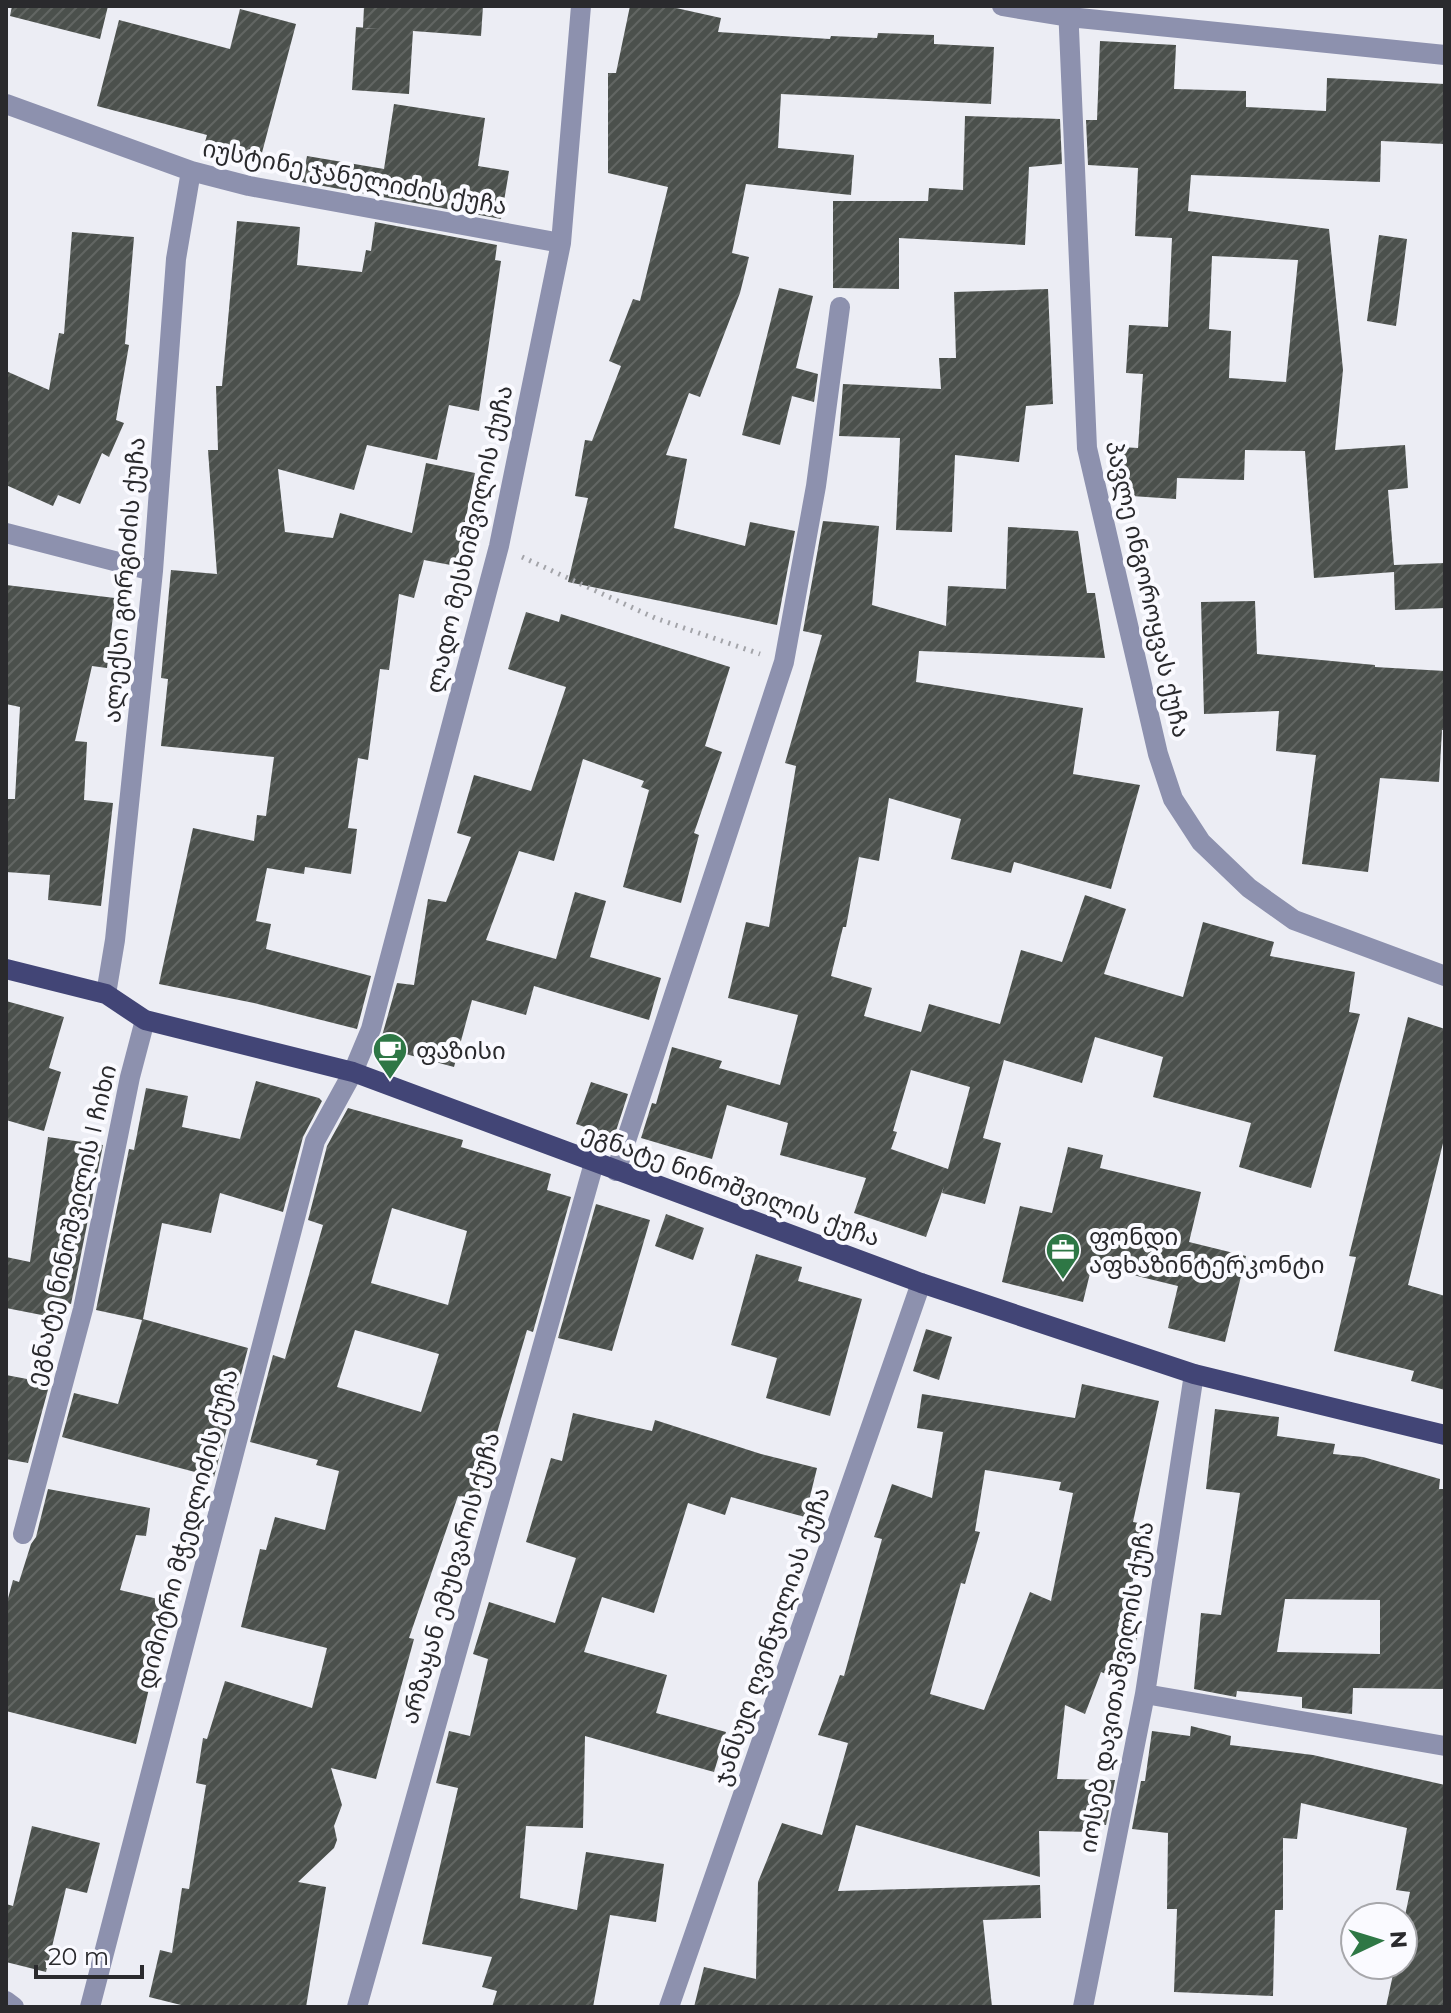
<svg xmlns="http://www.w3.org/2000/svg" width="1451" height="2013" font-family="Montserrat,'Noto Sans Georgian',sans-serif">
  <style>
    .building { fill: url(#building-hatch); fill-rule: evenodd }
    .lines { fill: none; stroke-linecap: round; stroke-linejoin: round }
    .path { stroke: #a3a4a9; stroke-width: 5; stroke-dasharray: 2 6; stroke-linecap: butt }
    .minor { stroke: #8d91ae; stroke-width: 20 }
    .major { stroke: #424576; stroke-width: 20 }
    .labels { text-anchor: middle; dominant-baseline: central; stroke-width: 8; stroke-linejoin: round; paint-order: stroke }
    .street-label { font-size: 24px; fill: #2a2a2d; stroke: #fafaff }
    .poi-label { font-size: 24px; fill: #2a2a2d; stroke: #fafaff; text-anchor: start }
  </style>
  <defs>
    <pattern id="building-hatch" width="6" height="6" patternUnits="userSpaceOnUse" patternTransform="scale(2)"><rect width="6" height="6" fill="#4b504c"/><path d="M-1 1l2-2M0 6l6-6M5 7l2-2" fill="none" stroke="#626663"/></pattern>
  </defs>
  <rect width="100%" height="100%" fill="#ecedf4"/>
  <!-- building -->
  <path class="building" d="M12 6H108L100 39 10 16Z
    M364 6H483L481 36 413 31 409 94 352 90 356 27 379 29 363 28Z
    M630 6H667L721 18 718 32 830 39 831 36 877 38 878 33 934 35V44L994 47 991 104 781 94 778 148 854 155 851 195 746 184 732 253 749 257 740 293 700 397 689 393 666 455 687 459 674 528 745 546 750 522 795 531 777 625 568 582 588 498 575 496 585 440 592 441 621 366 609 361 633 299 640 301 668 187 608 173V73H616Z
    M240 9 296 24 259 164 203 149 207 135 97 106 119 20 230 49Z
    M1100 41 1176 45 1174 89 1246 91V107L1326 111 1327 78 1445 84V144L1381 141 1380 182 1191 175 1188 211 1329 229 1343 370 1335 450 1405 445 1408 488 1388 490 1394 565 1445 563V608L1395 610 1394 572 1314 578 1305 451 1245 450 1244 480 1177 478 1176 499 1117 495 1120 447 1138 448 1143 374 1126 373 1129 325 1168 327 1172 238 1135 236 1138 168 1088 165 1086 120H1097ZM1212 256 1298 260 1286 382 1229 378 1231 331 1209 329Z
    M394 104 485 118 478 166 509 171 501 219 302 182 307 156 384 169Z
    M965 116 1060 119 1062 164 1029 167 1025 245 899 238V289L833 288V201H928L929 188 963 190Z
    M237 221 300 227 297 265 362 272 366 250 371 251 375 222 497 245 495 260 501 261 479 411 449 405 437 460 367 445 354 490 278 469 285 532 333 538 340 513 412 533 426 463 475 473 456 566 424 560 414 598 399 594 389 670 380 669 368 760 358 758 348 828 357 829 351 874 305 867 304 874 267 868 256 921 271 924 266 949 371 976 357 1029 254 1003 159 984 193 828 254 841 257 815 266 816 274 757 161 746 168 679 161 678 171 570 217 574 208 450H218L216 386H222Z
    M72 232 134 237 125 344 129 345 116 420 124 423 109 457 102 453 80 504 58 495 53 506 6 485V371L49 390 59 333 64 334Z
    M1379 235 1407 239 1396 326 1367 321Z
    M779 288 813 296 796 368 818 374 814 402 792 396 780 445 742 435Z
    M1048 289 1053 404 1026 406 1019 462 955 455 952 532 896 530 900 438 839 436 843 384 941 389 939 358H956L954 292Z
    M823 521 879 526 872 605 946 626 948 586 1006 589 1008 527 1078 531 1087 593H1095L1105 658 919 651 916 682 1083 708 1073 774 1140 785 1111 889 1014 862 1011 873 951 859 961 819 889 798 879 861 859 857 846 927H843L831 976 872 988 864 1016 921 1032 929 1004 1000 1024 1021 950 1062 962 1085 895 1126 909 1104 974 1183 997 1203 922 1274 942 1270 956 1355 972 1349 1012 1360 1014 1311 1188 1239 1167 1251 1123 1153 1097 1163 1057 1095 1037 1082 1083 1004 1060 983 1138 1001 1143 985 1204 942 1193 944 1186 926 1237 854 1213 866 1178 780 1155 788 1123 727 1105 712 1159 641 1138 652 1103 656 1104 672 1047 722 1061 719 1068 780 1085 798 1015 728 998 746 922 769 927 796 766 785 763 822 635 803 631ZM911 1070 970 1087 948 1169 891 1149 897 1132 893 1131Z
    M6 585 115 598 107 668 92 666 75 741 87 742 84 800 113 803 101 906 48 900 50 875 6 872V799H15L20 707 6 704Z
    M1255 601 1257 654 1375 665V667L1445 671V730H1442L1439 782 1380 778 1368 872 1302 864 1316 755 1276 751 1279 711 1204 714 1201 602Z
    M526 612 559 622 561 614 730 667 705 746 722 752 694 833 699 835 681 903 623 887 649 790 641 787 644 781 583 759 554 861 519 851 486 940 556 959 575 892 606 901 590 957 661 978 649 1020 534 986 526 1015 472 1000 454 1067 387 1049 390 1037 382 1036 397 983 414 985 428 899 446 902 471 837 457 833 474 775 531 791 566 687 508 669Z
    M6 1001 64 1017 49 1068 61 1072 44 1131 6 1120Z
    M1408 1017 1445 1029V1135L1408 1285 1445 1296V1390L1411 1381 1414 1371 1334 1351 1356 1257 1349 1256Z
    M256 1081 319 1098 322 1101 303 1137 283 1212 220 1193 211 1233 162 1223 143 1319 248 1348 214 1477 62 1437 74 1393 118 1404 142 1320 96 1310 129 1149 134 1150 146 1088 188 1096 182 1127 240 1139Z
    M591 1082 628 1094 614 1137 576 1124Z
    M348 1108 463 1140 461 1147 551 1174 547 1190 571 1197 533 1332 527 1330 477 1501 458 1496 409 1638 414 1639 376 1779 331 1768 342 1805 334 1826 337 1840 334 1848 298 1882 326 1887 306 2007H189L149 1997 160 1950 172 1953 182 1888 189 1889 206 1785 196 1783 203 1738 207 1739 225 1681 312 1708 327 1648 241 1627 260 1549 266 1550 275 1517 325 1530 339 1471 316 1465 318 1460 250 1442 273 1355 285 1359 323 1225 308 1220 327 1146ZM392 1208 467 1231 448 1305 371 1283ZM355 1330 439 1354 421 1412 337 1387Z
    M48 1137 103 1145 71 1304 60 1301 57 1318 6 1308V1257L30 1262Z
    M1068 1147 1103 1155 1100 1168 1201 1192 1189 1242 1246 1256 1225 1342 1168 1328 1178 1286 1092 1265 1083 1302 1002 1282 1020 1206 1052 1213Z
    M596 1204 650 1220 612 1351 558 1338Z
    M666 1214 704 1228 693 1260 655 1246Z
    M756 1254 802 1267 798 1281 862 1299 830 1416 766 1398 777 1358 731 1345Z
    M926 1329 952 1337 939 1380 913 1371Z
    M6 1375 48 1383 49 1386 28 1463 6 1459Z
    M1082 1384 1159 1401 1133 1522 1144 1524 1123 1630 1138 1636 1121 1680 1101 1672 1085 1714 1065 1705 1057 1779 1115 1780 1106 1825 1096 1824V1832L1039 1831 1040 1877 856 1825 838 1891 1040 1885 1041 1918 983 1920 992 2007H694L704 1967 756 1979 758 1882 782 1823 822 1835 848 1743 818 1735 840 1675 844 1676 882 1539 874 1537 892 1484 932 1498 943 1432 917 1428 922 1394 1075 1418ZM985 1470 1061 1482 1059 1490 1073 1493 1051 1601 1030 1592 984 1710 930 1694 961 1583 965 1584 980 1532 975 1531Z
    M1215 1409 1279 1417 1277 1436 1335 1444 1333 1454 1363 1457 1440 1479 1439 1489H1445V1689L1353 1688 1352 1714 1302 1708V1697L1237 1691 1236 1697 1194 1689 1201 1613 1221 1615 1240 1493 1206 1489ZM1285 1599 1380 1600V1654L1277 1652Z
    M573 1413 652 1431 655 1420 761 1454 817 1468 805 1517 731 1497 725 1515 688 1503 654 1613 602 1597 584 1652 667 1675 656 1713 726 1732 714 1772 585 1736 583 1828 526 1826 520 1898 577 1910 586 1852 664 1864 656 1922 610 1915 593 2007H492L497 1991 482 1987 492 1957 422 1944 458 1788 436 1783 449 1731 470 1736 488 1659 473 1654 489 1602 555 1623 576 1558 526 1542 551 1458 562 1461Z
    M48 1489 150 1508 146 1536 136 1535 120 1590 162 1600 144 1678 151 1680 136 1744 6 1711V1606L13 1580 19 1582 31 1544 36 1537Z
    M1191 1726 1231 1736 1230 1745 1313 1755 1445 1785V2007H1386L1395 1965H1403V1925L1410 1892 1396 1890 1407 1828 1301 1803 1297 1839 1283 1838V1910H1275L1273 1996 1174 1992 1177 1909H1167L1168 1833 1132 1829 1141 1781H1145L1152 1731 1190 1736Z
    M32 1826 100 1843 87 1893 66 1888 46 1972 6 1962V1904L13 1906Z"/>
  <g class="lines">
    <!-- path -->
    <path class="path" d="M522 557 655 618 760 654"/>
    <!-- minor -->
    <path class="minor" d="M1002 6 1069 17 1445 55
      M1068 6 1087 448 1158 754 1173 799 1201 842 1249 888 1294 920 1445 976
      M6 104 191 171 249 186 561 243
      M6 533 153 571
      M106 994 115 940 153 571 176 259 191 171
      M616 1171 784 662 816 486 840 307
      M23 1534 83 1309 130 1077 145 1020
      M1145 1694 1445 1746
      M6 2001 14 2007
      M90 2007 315 1141 353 1072 371 1029 499 546 561 243 581 6
      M357 2007 594 1163
      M669 2007 921 1283
      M1083 2007 1145 1694 1194 1374"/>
    <!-- major -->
    <path class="major" d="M6 969 106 994 145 1020 353 1072 921 1283 1194 1374 1445 1435"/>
  </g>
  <!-- icons -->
  <defs>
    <symbol id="cafe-pin" viewBox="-11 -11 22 30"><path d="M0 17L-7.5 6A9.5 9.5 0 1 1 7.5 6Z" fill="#2e7745" stroke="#fafaff"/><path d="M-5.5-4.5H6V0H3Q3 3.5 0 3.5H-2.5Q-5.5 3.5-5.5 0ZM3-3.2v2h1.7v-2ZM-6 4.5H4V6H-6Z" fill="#fff"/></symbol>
    <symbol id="office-pin" viewBox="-11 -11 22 30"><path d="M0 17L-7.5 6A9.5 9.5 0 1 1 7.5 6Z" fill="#2e7745" stroke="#fafaff"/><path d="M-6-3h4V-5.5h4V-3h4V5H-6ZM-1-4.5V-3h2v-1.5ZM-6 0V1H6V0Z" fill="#fff"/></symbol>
  </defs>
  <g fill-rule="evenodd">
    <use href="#cafe-pin" x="370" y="1030" width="40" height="54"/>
    <use href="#office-pin" x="1043" y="1230" width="40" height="54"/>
  </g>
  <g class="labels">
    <!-- street labels -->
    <g class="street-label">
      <text transform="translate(355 177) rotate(11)">იუსტინე ჯანელიძის ქუჩა</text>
      <text transform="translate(469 539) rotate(-77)">ლადო მესხიშვილის ქუჩა</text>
      <text transform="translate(124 580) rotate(-85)">ალექსი გორგიძის ქუჩა</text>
      <text transform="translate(1148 589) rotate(77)">პავლე ინგოროყვას ქუჩა</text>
      <text transform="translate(731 1185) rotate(20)">ეგნატე ნინოშვილის ქუჩა</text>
      <text transform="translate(71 1225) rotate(-77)">ეგნატე ნინოშვილის I ჩიხი</text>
      <text transform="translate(187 1529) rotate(-75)">დიმიტრი მჭედლიძის ქუჩა</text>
      <text transform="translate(450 1578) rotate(-74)">არზაყან ემუხვარის ქუჩა</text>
      <text transform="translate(771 1636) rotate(-71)">ჯანსუღ ღვინჯილიას ქუჩა</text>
      <text transform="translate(1116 1687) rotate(-80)">იოსებ დავითაშვილის ქუჩა</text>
    </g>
    <!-- poi labels -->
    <g class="poi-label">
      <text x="416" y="1050">ფაზისი</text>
      <text x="1089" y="1236">ფონდი<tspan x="1089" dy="28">აფხაზინტერკონტი</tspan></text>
    </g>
  </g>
  <!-- border -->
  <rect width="1451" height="2013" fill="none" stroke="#2a2a2d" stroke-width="16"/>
  <!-- north arrow -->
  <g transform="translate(1379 1941) rotate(86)"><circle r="38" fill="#fafaff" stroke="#a7a7ab" stroke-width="2"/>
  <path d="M0-6L14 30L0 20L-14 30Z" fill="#2e7745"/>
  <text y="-12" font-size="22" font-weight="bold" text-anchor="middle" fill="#2a2a2d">N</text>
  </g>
  <!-- scale -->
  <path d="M36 1965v12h106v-12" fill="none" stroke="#2a2a2d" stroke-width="4"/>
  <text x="48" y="1965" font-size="24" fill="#2a2a2d" stroke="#fafaff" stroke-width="6" paint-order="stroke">20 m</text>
</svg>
